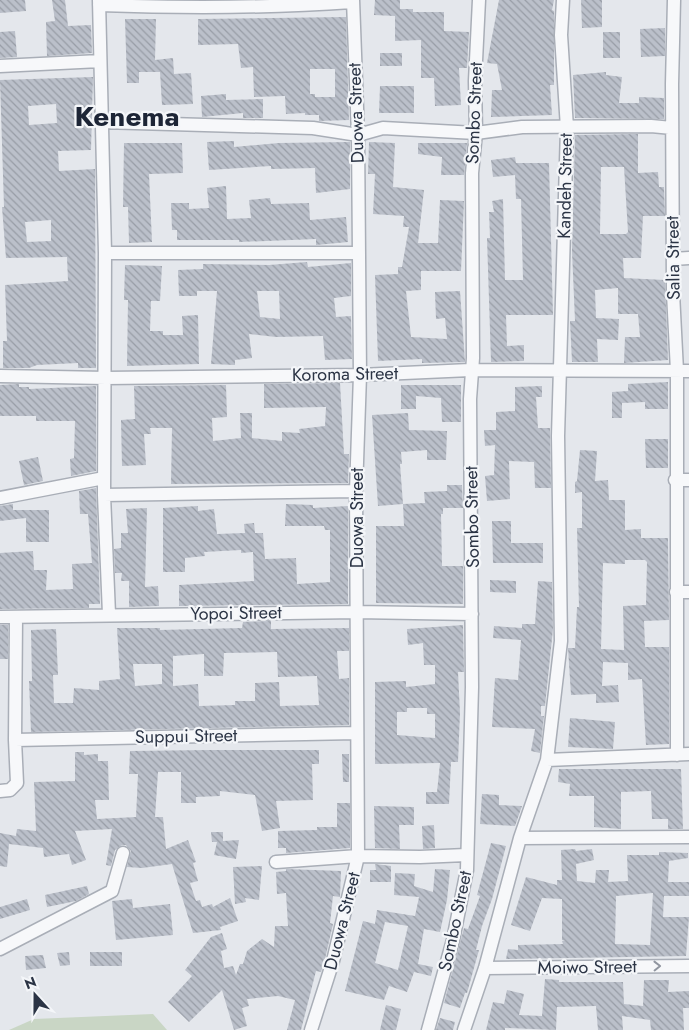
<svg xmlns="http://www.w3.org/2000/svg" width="689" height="1030" font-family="Jost,sans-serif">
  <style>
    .green { fill: #c9d6c5 }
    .building { fill: url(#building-back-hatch); fill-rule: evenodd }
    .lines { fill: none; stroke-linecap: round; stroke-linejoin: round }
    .minor-casing { stroke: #a9aeb7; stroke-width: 15 }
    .minor { stroke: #f7f8fa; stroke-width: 12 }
    .oneway { stroke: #9196a0 }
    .labels { text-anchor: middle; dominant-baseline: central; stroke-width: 4.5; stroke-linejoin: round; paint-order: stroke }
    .street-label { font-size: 18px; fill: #2b3445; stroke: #f4f6f9 }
    .town-label { font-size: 28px; font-weight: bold; fill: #1d2536; stroke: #f4f6f9 }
  </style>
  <defs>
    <pattern id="building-back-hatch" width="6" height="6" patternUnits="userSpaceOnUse" patternTransform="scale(1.25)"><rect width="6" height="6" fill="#bbc0ca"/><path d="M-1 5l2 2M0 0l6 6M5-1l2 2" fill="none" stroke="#989da6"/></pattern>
  </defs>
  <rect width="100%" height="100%" fill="#e4e7ec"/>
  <!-- green -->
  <path class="green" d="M153 1014 167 1030H9L34 1019Z"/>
  <!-- building -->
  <path class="building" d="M0 0H25L26 11 0 13Z
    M52 0H65L68 26 91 25 92 53 47 56 46 22 55 21Z
    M375 0H400V9H413V12H444V31L469 32 467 68H459L461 105 435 106 434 78H421V40L395 41V16L374 15Z
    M499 0H554L552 10 554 11V85H550L552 115 491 117 492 90H502L497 64 487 63Z
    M581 0H602V27L582 28Z
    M346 17 349 120 319 121V115H305V113L286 114 285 96 254 97 253 67 241 68 238 44 198 45V19ZM310 69H335V97H315V94H310Z
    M125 19H156L155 60 173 58 174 74 191 73 193 104 162 105 160 72H139V83H127Z
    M665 28V56L641 57 640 29Z
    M15 31 17 57 0 58V32Z
    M603 32H620V58H603Z
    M380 53H402V66H380Z
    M606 72V75L622 77 619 103H639V97L664 98V119L575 118 573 75Z
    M93 77 91 150 58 151 59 171 95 169 96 368H78V363L37 365 29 368H3V341H7L5 285 68 281 67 257 6 258 2 207H4L0 80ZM56 104 57 123 29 125 28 106ZM51 220V241L27 242 25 222Z
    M380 86H414V113H379Z
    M226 94V100L263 99V118H243V113L202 117 201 96Z
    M638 134V173L658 172 659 187H664L665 216H643L641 258H623L624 278 665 280 668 360 624 363 625 337H640L638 314H618V288L595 290 596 318 619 319 618 340 597 339 598 362H572L570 321H575L572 251 575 135ZM601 167H624L628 232 626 234H600Z
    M234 141V147L279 143 350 142V189L316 193 315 168 271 169V166L209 170 207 142Z
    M369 142 395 143 393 187 424 190 418 243H438L440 200 464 201 461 271H421V290L406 291 411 337 447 339 445 318 436 319 435 292 460 291 465 362 422 363V359L378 361 375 275 398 274V267H402L409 227H403L404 216 373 214 375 174H368Z
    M124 143H182L183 173 149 174 152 242 129 243 128 207H123Z
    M418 143H467L464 175H441L442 157 418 154Z
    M515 157 516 163H549L553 315H506L507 346 524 345V361L491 362 487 238H490L489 212H494L492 201 503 199 505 280H523L521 199H516L515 175 493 177 491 160Z
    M226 186 227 219 251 218 249 200 270 198 271 204 309 203 310 220 346 217 348 242 316 245V239L239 242V240H177V230H172L171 203H189V209L209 208 207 188Z
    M307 262 308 267 351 263V296L334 298 336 317 351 316 352 359 325 360 323 336 276 337 249 334 252 358 235 360V365L211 364 217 291H197V296H179L178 270 203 269V264L269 265ZM257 291H279L280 319 260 317Z
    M125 265 162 266 160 301H151L150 331H163V335H183L182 316 198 315 199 364 127 366 128 300H124Z
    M668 382V409H645V402L622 403V418H612V392L628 391V384Z
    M340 383 344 454H349L348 483 171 484 172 428H150L151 434H144L146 465 122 466 121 420 135 419 134 386 226 385 227 417 212 418 213 441 241 438 240 413H252V438L282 441V432L300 433 299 429 325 426 326 407 264 408V384Z
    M19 384V387H29V389L96 386V471L71 476 70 459 74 458 75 421H36V416H0V385Z
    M401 385H461V422H442L441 398 416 396V409H401Z
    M542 386V397H536L538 428H550L551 488H535L534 462 509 461 510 499 487 501 485 476 494 475 495 445 485 446 484 430H496V412L515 411V387Z
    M408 413 409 430 447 431 446 460H427V450L401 452 402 464H400L403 504 378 506 372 415Z
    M645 439H668V468H646Z
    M580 450 597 451 595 481 608 480 609 500H625V530L641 529V538H668L669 620 644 621 645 647H669V744L646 745 642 679 628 680V663L603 662 602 686 618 685 619 702 596 703V694L571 695 568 648H575L577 607H579L577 528H582V492L575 493V482L577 481ZM625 560H645L647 562 646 605 623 606 624 650 601 649 603 563 625 564Z
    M38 457 43 481 24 485 19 461Z
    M447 485H462L463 508H443V514H441L442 566H463V604L376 603V526H404L403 504 425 503 424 492 447 491Z
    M96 488 100 604H89V608L0 609V553L33 551 34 570H47L46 590 73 589 72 564 92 563 88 514H80L79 491Z
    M13 504V510H49V542H26V518L0 521V506Z
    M286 504 313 505V508L348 506V604L179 606V585L254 581 253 552 241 553V550L204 552 205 556 185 558V572H163V508L198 506V511L214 509 217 534 245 533 244 524 254 523 255 533H263L265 559 296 558 297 584 330 582V530H325L324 526H285Z
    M147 508 145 587 158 586 159 606 129 607V581H121L122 573H115L114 549 121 548V533H128L126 509Z
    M492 521H511V543H543V563H493Z
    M490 580 516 581V593L490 592Z
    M538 581 552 582 553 629 545 706H541V716H544L540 753 531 751 535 729 492 727 495 678 518 680 521 640 493 638 494 626 522 628V624H535Z
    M271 621V629L349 628V651H337L339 679 349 678V725L31 732 29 681H32L31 630 56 629 58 675H53L54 703H73L74 688 99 690V681L120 679 117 628H160V630L242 628 243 622ZM277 652 278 677 317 676 319 705 280 706 279 682 255 683V701H235V705L199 706 198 684 173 686V656L204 654V676H223L224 653ZM133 664H162V684L135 686Z
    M0 625H8V659H0Z
    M463 625 464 672H458L460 713 458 762H451L449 804H426V792H437L440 763 375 764V682L406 681V687L435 684V665H424L423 643 408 645 407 629ZM407 708H427V714H435V738L397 735V712H407Z
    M570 718 615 722 613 749 568 747Z
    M210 750H319V764H312L313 800 276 801 280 828 262 831 255 795 220 791V796L196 797V803H181V772H158L155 817H163L166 849 188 840 196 862 193 863 198 881 190 883 196 901 200 900 202 907 212 904 213 907 230 898 238 921 220 927 221 930 193 933 172 864 142 868 127 867 131 851 126 845H122L115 850 111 866 106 865 112 829 75 831 86 860 72 865 69 854 44 857 43 848 9 844 7 867 0 866V833L16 836 17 829 36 831 34 782 75 781V752H84V755L98 754V761H108L109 800H95L97 819 136 817 138 774H129L130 751Z
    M342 754H349V782H343Z
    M559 769H681L683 829H668V819H652L651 791 621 792V829L594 827V796H569L570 784 558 782Z
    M482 794 499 795V805L522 806 515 826 480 824Z
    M337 803H350V848L286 853V848H278V831L317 830V827H337Z
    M374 806 414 807V825H399L400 849 375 848Z
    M434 825 435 848 423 849 422 826Z
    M211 832H223V841L239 840 236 859 214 855 217 842H212Z
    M491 843 506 846 492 899 482 926 476 950H479L467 993H465L460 1008 444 1003 464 928 468 929 480 896 477 895Z
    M575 849 576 851 592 849 594 860 576 864 577 881 595 883 596 870H609L608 882 628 881 627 855H659V852L688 853V858L669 861 668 882H689V896H664L663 917H689L686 956 506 959 508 949 518 950V945L563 944 562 941H565L562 940V899L542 898 530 931 511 925 526 877 557 885V880H562L561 850ZM653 893 650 945 615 944 616 896Z
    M375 864 391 866V882H370V870H376Z
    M262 866 259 900 245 898 246 902 235 904 233 867Z
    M286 869 341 871 340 897 333 896 330 923 333 924 325 959 321 972 316 971 301 1030H287L295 1000 278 996 247 999 249 1006 242 1008 247 1026 234 1030 222 990 189 1022 168 1002 192 976 185 970 211 937 222 933 227 949 221 951 224 968 233 966 236 975 240 964H243L247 951 262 939 274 947 275 926H288L286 893 277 894 276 872 286 871Z
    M435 869 450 870 447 900 440 932 424 929 418 964 433 967 431 976 414 972 407 992 389 986 384 1000 345 991 363 921 375 924 377 910 415 916 419 897 394 895 395 873 415 874 414 886 433 892ZM385 922 408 926 398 970 375 963Z
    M87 886 89 894 76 901 47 907 45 895Z
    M27 899 30 910 0 919V907Z
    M132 899 133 908 170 904 173 935 116 940 112 901Z
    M69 952 70 965 60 966 57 953Z
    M90 952H122V966H90Z
    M43 955 46 968 26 970 25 956Z
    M545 979 559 980V982H623L624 1004 643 1006 644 980H669L668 992 689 991V1008H683L684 1030H651L650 1020 622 1016 623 1030H598L596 1006 557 1007 556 1030 505 1028V1030H486L493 1002 504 1004 507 990 524 994 519 1015 542 1016Z
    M386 1005 401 1009 396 1030H380Z
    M440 1018 455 1022 453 1030H436Z"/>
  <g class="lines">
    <defs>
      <path id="minor" d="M99 0 105 253 104 495 109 614
        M674 0 672 84 673 293 677 371V755
        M99 5C183 8 268 8 352 2
        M0 66 100 61
        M101 122 313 128 358 135 383 128 476 133 522 127 651 126 672 128
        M105 253H358
        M673 259 689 258
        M0 376 106 378 360 375 470 370 689 371
        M675 480H689
        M104 495 356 491
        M0 498 104 478
        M676 592H689
        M0 617 357 612 472 614
        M15 740 356 733
        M547 760 689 754
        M0 791 10 790 17 783 15 740 16 617
        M520 838 689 837
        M276 862 358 856 420 857 466 855
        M0 949 112 891 123 853
        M485 968 689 966
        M311 1030 333 961 358 856 356 491 360 375 358 135 353 0
        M428 1030 453 940 467 870 472 687 470 399 473 358 472 173 476 133 475 81 479 0
        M464 1030 485 968 520 838 547 760 561 641 558 436 567 128 561 35 563 0"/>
    </defs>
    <!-- minor casing -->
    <use href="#minor" class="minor-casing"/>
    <!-- minor -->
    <use href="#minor" class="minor"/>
  </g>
  <!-- one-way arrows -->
  <defs><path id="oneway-chevron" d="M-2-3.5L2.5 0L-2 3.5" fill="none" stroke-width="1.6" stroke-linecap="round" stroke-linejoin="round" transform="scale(1.25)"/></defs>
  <use class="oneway" href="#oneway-chevron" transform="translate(657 966) rotate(-1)"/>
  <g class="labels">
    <!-- street labels -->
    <g class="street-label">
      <text transform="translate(356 113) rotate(-92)">Duowa Street</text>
      <text transform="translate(474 113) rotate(-88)">Sombo Street</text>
      <text transform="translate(565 186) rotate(-89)">Kandeh Street</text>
      <text transform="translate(673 258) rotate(-91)">Salia Street</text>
      <text transform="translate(345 374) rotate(-1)">Koroma Street</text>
      <text transform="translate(472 517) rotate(-91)">Sombo Street</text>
      <text transform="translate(357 518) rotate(-90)">Duowa Street</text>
      <text transform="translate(236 613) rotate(-1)">Yopoi Street</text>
      <text transform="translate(186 736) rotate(-1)">Suppui Street</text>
      <text transform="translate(342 921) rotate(-76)">Duowa Street</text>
      <text transform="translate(455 921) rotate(-78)">Sombo Street</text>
      <text transform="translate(587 967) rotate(-1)">Moiwo Street</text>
    </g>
    <!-- town labels -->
    <g class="town-label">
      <text x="127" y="116">Kenema</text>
    </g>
  </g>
  <!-- north arrow -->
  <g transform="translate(35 995) rotate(339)" stroke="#f4f6f9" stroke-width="4" paint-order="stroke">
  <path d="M0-4L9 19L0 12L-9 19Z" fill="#2b3445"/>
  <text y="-8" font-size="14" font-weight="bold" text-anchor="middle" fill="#2b3445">N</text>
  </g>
</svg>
